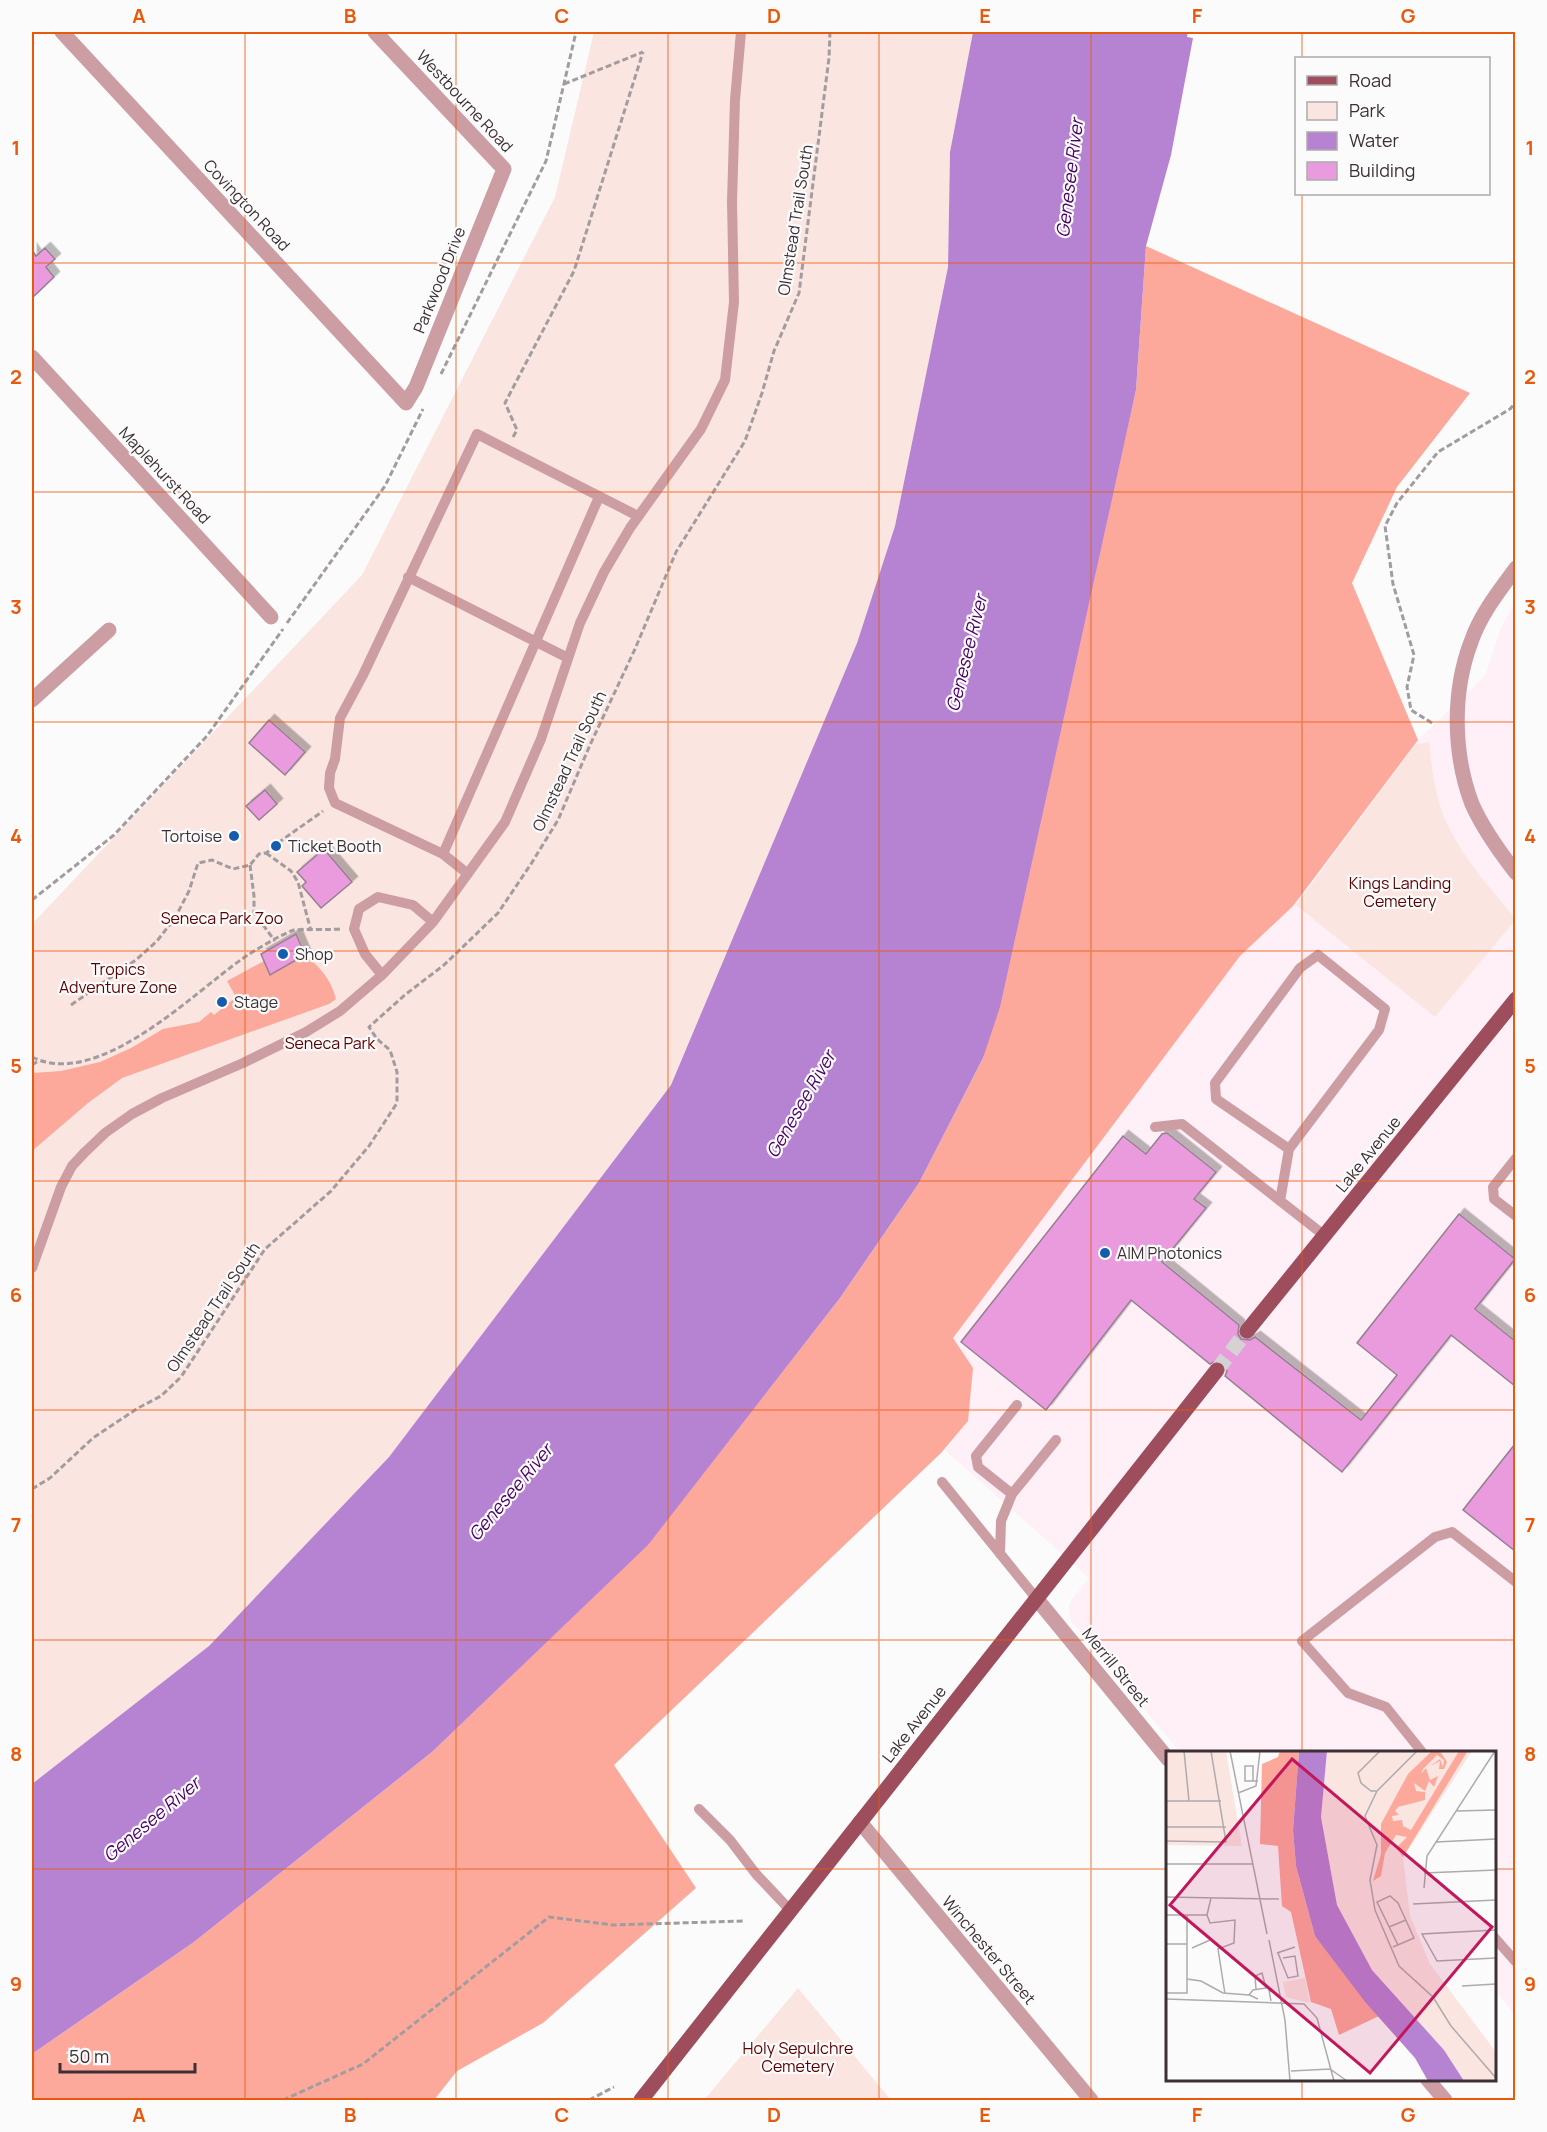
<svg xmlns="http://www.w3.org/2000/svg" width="1547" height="2132" font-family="Manrope,sans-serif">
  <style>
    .built { fill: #ffeff6 }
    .green { fill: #fbe5e1 }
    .forest { fill: #fca99c }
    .water { fill: #b683d3 }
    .building { fill: #e99bde; stroke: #957f91; stroke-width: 1.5; filter: url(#shadow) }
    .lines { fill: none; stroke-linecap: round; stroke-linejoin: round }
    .primary-tunnel { stroke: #d5d2d3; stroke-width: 15; stroke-dasharray: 15 8; stroke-linecap: butt }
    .path { stroke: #a29c9f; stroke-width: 3; stroke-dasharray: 6 3; stroke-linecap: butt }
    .service { stroke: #cc9da3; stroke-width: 10 }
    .minor { stroke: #cc9da3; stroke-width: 15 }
    .tertiary { stroke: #cc9da3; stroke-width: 15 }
    .primary { stroke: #9d4d5c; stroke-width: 15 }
    .grid { fill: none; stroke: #e8590c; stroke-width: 1.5; stroke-opacity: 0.55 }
    .poi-dot { fill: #165cac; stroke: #fbfbfb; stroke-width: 2 }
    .labels { text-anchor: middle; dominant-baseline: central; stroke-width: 4.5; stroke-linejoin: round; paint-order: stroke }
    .street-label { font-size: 16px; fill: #3c3035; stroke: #fbfbfb }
    .poi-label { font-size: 16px; fill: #3c3035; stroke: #fbfbfb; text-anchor: start }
    .park-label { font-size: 16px; fill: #5d0000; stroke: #fbfbfb }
    .water-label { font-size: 18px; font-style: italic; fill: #4a0066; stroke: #fbfbfb }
    .inset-road { fill: none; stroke: #afaaac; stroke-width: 1.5 }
    .view { fill: #c2185b; fill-opacity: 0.15; stroke: #c2185b; stroke-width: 3 }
    .inset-edge { fill: none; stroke: #3c3035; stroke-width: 3 }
    .neatline { fill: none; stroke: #e8590c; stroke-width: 2 }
    .grid-label { font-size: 20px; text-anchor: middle; font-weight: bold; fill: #e8590c }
  </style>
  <defs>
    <filter id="shadow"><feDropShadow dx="5.5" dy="-5.5" stdDeviation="0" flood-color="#0004"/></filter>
  </defs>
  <rect width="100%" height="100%" fill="#fbfbfb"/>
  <!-- built -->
  <path class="built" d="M1515 602V2015L1495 1990 1494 1752H1180L1071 1621 1069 1606 1072 1599 1089 1578 945 1450 968 1421 953 1338 1240 956 1293 906 1418 740 1485 676 1500 630Z"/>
  <!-- green -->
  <path class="green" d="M594 32H973L950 152 948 267 895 526 857 643 671 1085 389 1457 209 1646 32 1784V924L362 575 555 197Z
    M1429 742C1432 770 1436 803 1449 828 1466 862 1492 890 1516 919L1435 1017 1296 905 1415 745Z
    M798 1988 891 2100H704Z"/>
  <!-- forest -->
  <path class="forest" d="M1146 246 1470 393 1397 487 1352 583 1418 740 1293 906 1240 956 953 1338 973 1368 968 1421 941 1453 614 1765 696 1888 543 2023 457 2071 434 2100H32V2054L194 1942 432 1752 647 1545 840 1298 919 1183 983 1058 1136 390Z
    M305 955C320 967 331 979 336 999L329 1004 122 1078 88 1103 32 1151V1073L61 1071 100 1062 131 1048 163 1029 199 1022 211 1012 214 1015 236 997 227 981 264 961 270 975Z"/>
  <!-- water -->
  <path class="water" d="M973 32H1188L1187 37 1193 38 1171 155 1146 246 1136 390 1000 1007 983 1058 919 1183 840 1298 648 1545 432 1752 194 1942 32 2054V1784L209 1646 389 1457 671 1085 857 643 895 526 948 267 950 152Z"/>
  <!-- building -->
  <path class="building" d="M45 248 55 259 46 267 54 277 32 298V250L36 256Z
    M269 720 305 752 285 775 249 743Z
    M265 790 277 804 259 820 246 806Z
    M324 849 352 882 321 908 302 886 306 882 297 872Z
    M296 934 305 955 270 975 261 954Z
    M1167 1133 1216 1172 1194 1199 1206 1208 1162 1262 1239 1325 1238 1334 1241 1339 1250 1340 1255 1337 1361 1420 1397 1375 1357 1343 1459 1214 1515 1259 1475 1309 1515 1341V1386L1451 1335 1342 1472 1225 1376 1227 1371 1223 1363 1218 1360 1210 1364 1131 1300 1046 1410 961 1342 1123 1136 1146 1154 1162 1134Z
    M1515 1444V1551L1463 1510Z"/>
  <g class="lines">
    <!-- primary-tunnel -->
    <path class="primary-tunnel" d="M1217 1370 1247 1331"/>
    <!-- path -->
    <path class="path" d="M564 84 643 52
      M441 374 546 161 576 32
      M513 437 517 430 505 403 574 271 643 52
      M287 623 385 486 423 409
      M1432 723 1411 710 1407 687 1414 655 1393 584 1385 526 1397 503 1438 452 1510 409 1516 402
      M278 843 323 811
      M266 853 291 871 298 882 311 931
      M250 865 254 896V913L275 941
      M32 900 114 835 207 736 283 629
      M71 1005 136 960 157 941 175 918 189 891 198 863 212 860 233 869 250 865 259 854 266 853 273 848
      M32 1057C98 1090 192 994 242 959 255 950 280 935 294 930 298 929 332 930 340 929
      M32 1065 38 1061
      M32 1489 50 1478 93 1438 138 1408 161 1396 181 1377 265 1249 331 1191 369 1146 397 1103V1072L390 1050 377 1039 369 1027 406 994 444 965 498 913 531 864 558 820 590 745 635 649 676 552 745 441 762 393 774 351 799 293 829 58 830 32
      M283 2100 363 2064 549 1917 613 1925 744 1921
      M589 2100 614 2087"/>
    <!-- service -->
    <path class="service" d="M599 497 443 854 335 803 329 788 330 773 335 759 340 718 363 675 477 434 638 516
      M408 577 568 658
      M443 854 468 874
      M382 975 365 954 354 929 359 909 378 897 413 905 433 922
      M1155 1127 1182 1124 1325 1236
      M1516 1158 1493 1187 1494 1199 1516 1216
      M1280 1201 1289 1149 1379 1030 1385 1009 1318 955 1300 968 1215 1083 1216 1099 1289 1149
      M32 1268 61 1187 72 1166 85 1152 105 1133 132 1114 162 1098 243 1063 306 1032 340 1011 382 975 433 922 505 822 541 739 580 623 604 572 630 528 701 429 725 380 734 302 732 202 735 100 741 32
      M942 1482 1036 1598
      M1012 1494 978 1467 976 1456 1017 1405
      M1000 1554 1001 1521 1012 1494 1056 1440
      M1422 1752 1386 1707 1348 1693 1302 1641 1435 1537 1452 1532 1516 1582
      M699 1809 730 1840 756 1874 790 1910
      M1494 1937 1516 1962"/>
    <!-- minor -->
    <path class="minor" d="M62 32 406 403 416 387 504 169 375 32
      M32 357 271 617
      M32 700 109 630
      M1036 1598 1168 1759
      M860 1822 1091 2100
      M1428 2080 1445 2100"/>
    <!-- tertiary -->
    <path class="tertiary" d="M1516 568C1499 591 1480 615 1471 642 1452 692 1453 754 1472 804 1483 829 1499 851 1516 873"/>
    <!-- primary -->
    <path class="primary" d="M1247 1331 1516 999
      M641 2100 1217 1370"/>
  </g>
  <!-- grid -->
  <path class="grid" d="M245 32V2100M456 32V2100M668 32V2100M879 32V2100M1091 32V2100M1302 32V58M1302 194V1752M32 263H1516M32 492H1516M32 722H1516M32 951H1516M32 1181H1516M32 1410H1516M32 1640H1516M32 1869H1168M1494 1869H1516M1302 2080V2100"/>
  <!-- markers -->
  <g class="poi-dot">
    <circle cx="234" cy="836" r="6"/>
    <circle cx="276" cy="846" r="6"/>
    <circle cx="283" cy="954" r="6"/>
    <circle cx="222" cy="1002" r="6"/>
    <circle cx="1105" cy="1253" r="6"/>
  </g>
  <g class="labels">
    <!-- street labels -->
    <g class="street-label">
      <text transform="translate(465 101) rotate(47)">Westbourne Road</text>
      <text transform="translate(247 205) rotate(47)">Covington Road</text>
      <text transform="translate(795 220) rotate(-81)">Olmstead Trail South</text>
      <text transform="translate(439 280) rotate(-68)">Parkwood Drive</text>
      <text transform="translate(165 475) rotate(47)">Maplehurst Road</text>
      <text transform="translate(569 761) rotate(-65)">Olmstead Trail South</text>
      <text transform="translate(1368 1154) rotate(-51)">Lake Avenue</text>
      <text transform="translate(213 1307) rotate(-56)">Olmstead Trail South</text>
      <text transform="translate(1116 1667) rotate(51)">Merrill Street</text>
      <text transform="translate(914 1724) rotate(-52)">Lake Avenue</text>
      <text transform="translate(989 1950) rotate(50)">Winchester Street</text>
    </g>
    <!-- poi labels -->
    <g class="poi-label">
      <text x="222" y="836" text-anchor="end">Tortoise</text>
      <text x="288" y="846">Ticket Booth</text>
      <text x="295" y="954">Shop</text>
      <text x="234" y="1002">Stage</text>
      <text x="1117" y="1253">AIM Photonics</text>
    </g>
    <!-- park labels -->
    <g class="park-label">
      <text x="1400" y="883">Kings Landing<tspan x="1400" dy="18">Cemetery</tspan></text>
      <text x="222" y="918">Seneca Park Zoo</text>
      <text x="118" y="969">Tropics<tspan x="118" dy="18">Adventure Zone</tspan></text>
      <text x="330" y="1043">Seneca Park</text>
      <text x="798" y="2048">Holy Sepulchre<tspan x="798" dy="18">Cemetery</tspan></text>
    </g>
    <!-- water labels -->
    <g class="water-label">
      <text transform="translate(1069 178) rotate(-83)">Genesee River</text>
      <text transform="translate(966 653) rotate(-76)">Genesee River</text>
      <text transform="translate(800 1104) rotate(-60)">Genesee River</text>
      <text transform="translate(510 1492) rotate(-50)">Genesee River</text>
      <text transform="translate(151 1819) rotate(-40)">Genesee River</text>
    </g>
  </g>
  <!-- overview -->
  <g transform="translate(1166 1751)">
    <rect width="330" height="330" fill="#fbfbfb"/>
    <path d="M0 0H60L76 95 0 94ZM161 0H306L237 107 244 165 264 213 330 301V330H298L278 299 206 219 171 154 155 66ZM139 227 144 252 120 246 117 231Z" fill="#fbe5e1"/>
    <path d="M114 0H133L127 79 130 115 149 185 213 265 173 284 165 258 145 251 125 161 116 155 112 95 94 93 96 13 112 6ZM266 0H274L281 11 278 18H273L274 10 264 15 274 8 277 16 278 9 271 4 257 18 255 23 260 17 264 29 272 25 268 36 263 30 259 40 248 32 250 40 259 41V49L232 56 229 60 233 64 226 65 227 70 236 69 237 75 245 79 293 0 301 1 237 106 230 97 241 86 230 84 219 102 215 125 207 130 215 103V73L242 23Z" fill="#fca99c"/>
    <path d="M133 0H161L155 66 171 154 206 219 278 299 298 330H262L249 307 200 252 149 185 130 115 127 79Z" fill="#b683d3"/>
    <path class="inset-road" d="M18 0 23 50M64 0 101 183M214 0 192 22 195 32 205 40H211L251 0M87 30V15H79V30H92M211 40 199 65 211 94 204 129 209 159 233 215 267 246 285 275 330 327M72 42 90 35 94 0M0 50H55M290 60 330 59M0 76H60M0 90 60 91 45 0M270 91 330 88M0 113H87M258 122 330 119M258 137 261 105 329 0M0 146 113 148M45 147 41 164H21V228L35 230 57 242 83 244M247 153 330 149M0 164H21M41 164 44 172 69 169 68 192 52 198 59 243M223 176 240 169M330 179 256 183 271 210 330 207M103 189 119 269 124 330M0 193H21M227 196 248 187 232 152 224 145 211 151 232 194M26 197 44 189M111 202 129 196M112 202 122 227 132 225 129 205 117 207M296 235 330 233M90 238 89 225 96 222 100 237 87 239 83 244 92 248M0 242H21V228M0 248 138 253 151 267 168 330M105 250 103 239 114 245M125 320 164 318 181 330"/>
    <path class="view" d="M126 8 326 176 204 322 4 154Z"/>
    <rect width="330" height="330" class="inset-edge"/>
  </g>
  <!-- border -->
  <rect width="1547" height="2132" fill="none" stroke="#fbfbfb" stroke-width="66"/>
  <!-- legend -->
  <rect x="1295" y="57" width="195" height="138" fill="#fbfbfb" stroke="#afaaac" stroke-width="1.5"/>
  <rect x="1307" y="76" width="30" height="9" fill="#9d4d5c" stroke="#afaaac" stroke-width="1.5"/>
  <text x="1349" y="87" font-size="18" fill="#3c3035">Road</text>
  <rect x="1307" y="102" width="30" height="18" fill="#fbe5e1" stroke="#afaaac" stroke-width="1.5"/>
  <text x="1349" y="117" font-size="18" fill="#3c3035">Park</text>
  <rect x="1307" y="132" width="30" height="18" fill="#b683d3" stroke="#afaaac" stroke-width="1.5"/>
  <text x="1349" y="147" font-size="18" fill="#3c3035">Water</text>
  <rect x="1307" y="162" width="30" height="18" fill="#e99bde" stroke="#afaaac" stroke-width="1.5"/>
  <text x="1349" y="177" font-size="18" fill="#3c3035">Building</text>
  <!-- scale -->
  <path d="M60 2063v9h135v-9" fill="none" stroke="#3c3035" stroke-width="3"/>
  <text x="69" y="2063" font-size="18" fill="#3c3035" stroke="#fbfbfb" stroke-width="4.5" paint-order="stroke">50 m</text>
  <rect x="33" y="33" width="1481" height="2066" class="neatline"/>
  <g class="grid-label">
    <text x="139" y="23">A</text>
    <text x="350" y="23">B</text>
    <text x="562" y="23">C</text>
    <text x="774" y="23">D</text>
    <text x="985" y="23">E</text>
    <text x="1197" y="23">F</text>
    <text x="1408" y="23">G</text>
    <text x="16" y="155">1</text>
    <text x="1530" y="155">1</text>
    <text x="16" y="384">2</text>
    <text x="1530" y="384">2</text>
    <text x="16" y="614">3</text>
    <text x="1530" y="614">3</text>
    <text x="16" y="843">4</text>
    <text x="1530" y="843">4</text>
    <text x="16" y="1073">5</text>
    <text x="1530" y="1073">5</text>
    <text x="16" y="1302">6</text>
    <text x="1530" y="1302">6</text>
    <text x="16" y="1532">7</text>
    <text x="1530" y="1532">7</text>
    <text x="16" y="1761">8</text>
    <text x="1530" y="1761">8</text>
    <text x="16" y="1991">9</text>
    <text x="1530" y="1991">9</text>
    <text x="139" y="2122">A</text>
    <text x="350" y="2122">B</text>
    <text x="562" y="2122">C</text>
    <text x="774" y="2122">D</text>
    <text x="985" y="2122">E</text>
    <text x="1197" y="2122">F</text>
    <text x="1408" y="2122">G</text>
  </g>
</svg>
